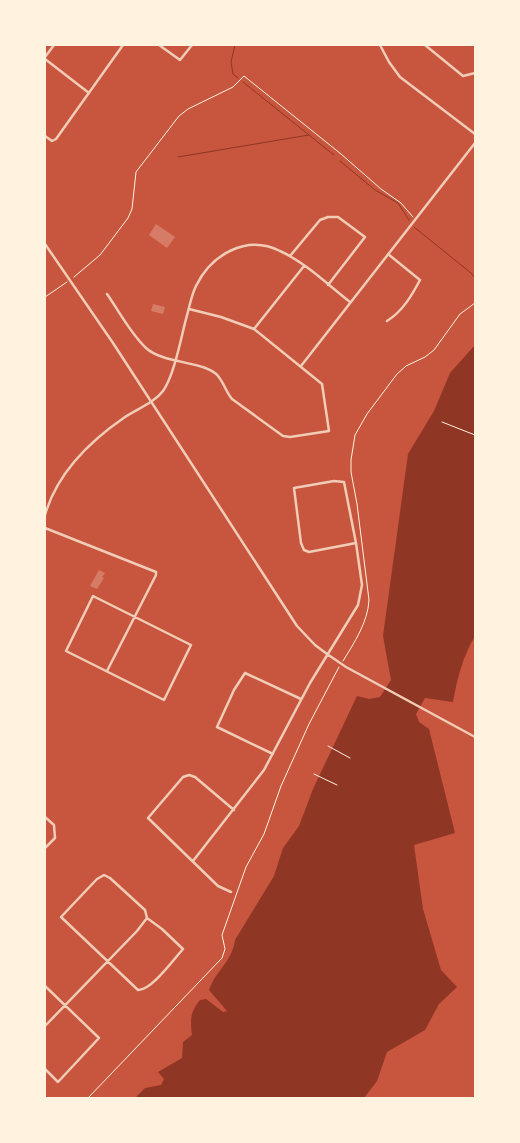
<svg xmlns="http://www.w3.org/2000/svg" width="520" height="1143" font-family="Literata,serif">
  <style>
    .water { fill: #8f3625 }
    .lines { fill: none; stroke-linecap: round; stroke-linejoin: round }
    .stream { stroke: #8f3625; stroke-width: 1 }
    .building { fill: #d67c66 }
    .path { stroke: #fff3e0; stroke-width: 1 }
    .minor { stroke: #f1ccb7; stroke-width: 2.5 }
    .tertiary { stroke: #f1ccb7; stroke-width: 2.5 }
  </style>
  <rect width="100%" height="100%" fill="#c8553d"/>
  <!-- water -->
  <path class="water" d="M475 345V636C463 656 457 679 453 702L425 698 416 714 419 722 429 729 455 833 414 845 423 909 441 970 457 987 439 1004 425 1030 387 1052 377 1081 364 1098H135L145 1088 161 1085 164 1079 158 1072 182 1058 183 1042 192 1035C190 1021 190 1012 200 1000L206 999 223 1012 227 1011 209 990C216 970 232 962 235 940L274 876 283 848 299 826 313 789 357 696 369 699 380 697 391 680 383 636 408 454 434 411 450 373Z"/>
  <g class="lines">
    <!-- stream -->
    <path class="stream" d="M235 45 231 62 233 74 238 78
      M243 82 334 155
      M178 157 309 135
      M340 161 375 190 398 203 409 220
      M414 227 471 273 475 278"/>
  </g>
  <!-- building -->
  <path class="building" d="M156 224 175 237 167 248 149 235Z
    M153 304 165 307 163 314 151 311Z
    M99 570 105 573 102 577 104 578 97 589 90 586Z"/>
  <g class="lines">
    <!-- path -->
    <path class="path" d="M74 277 100 255 128 218 132 209 136 172 179 116 188 109 233 87 244 76 341 154 381 189 401 203 413 217
      M45 297 67 282
      M442 422 475 435
      M343 661C354 643 368 622 369 600L357 504 351 472V460L355 435 367 414 397 374 406 366 425 357 434 350 460 314 475 303
      M328 746 350 758
      M314 774 337 785
      M88 1098 222 958 225 949 222 935 246 867 264 834 281 786 309 724 339 667"/>
    <!-- minor -->
    <path class="minor" d="M159 45 180 60 192 45
      M380 45 389 62 400 77 475 134
      M425 45 463 76 475 73
      M45 57 54 45
      M45 59 89 93
      M45 136 52 141 56 139 123 45
      M290 256 320 220 328 217H338L365 237 328 285
      M107 294C119 311 130 333 146 348 163 364 206 361 218 376 224 383 226 392 232 399L283 436 290 437 329 431 322 384 254 329 221 317 189 309
      M387 321C403 311 412 295 420 280L388 254
      M254 329 304 266
      M301 366 475 143
      M45 515C57 473 90 441 125 417 137 409 154 403 163 391 174 376 181 338 186 319 189 309 191 296 196 286 211 255 246 234 280 251 306 263 328 285 350 302
      M45 528 156 572V575L107 671
      M93 596 191 645 164 700 66 651Z
      M327 654 346 667 475 737
      M273 754 217 727 234 690 245 673 301 699
      M45 817 54 825 55 838 45 848
      M193 861 264 770 310 683 358 605 362 585 356 543 344 482 334 481 294 488 301 543 304 550 309 552 356 543
      M104 875 110 878 145 910 147 918 162 929 183 949C174 959 151 991 138 990L61 917 97 879Z
      M231 892 218 886 148 818 183 777 189 775 195 777 234 810
      M45 986 99 1038 58 1082 45 1069
      M45 1026 137 931 147 918"/>
    <!-- tertiary -->
    <path class="tertiary" d="M45 244 113 343 297 626 315 645 327 654"/>
  </g>
  <!-- border -->
  <rect width="520" height="1143" fill="none" stroke="#fff3e0" stroke-width="92"/>
</svg>
